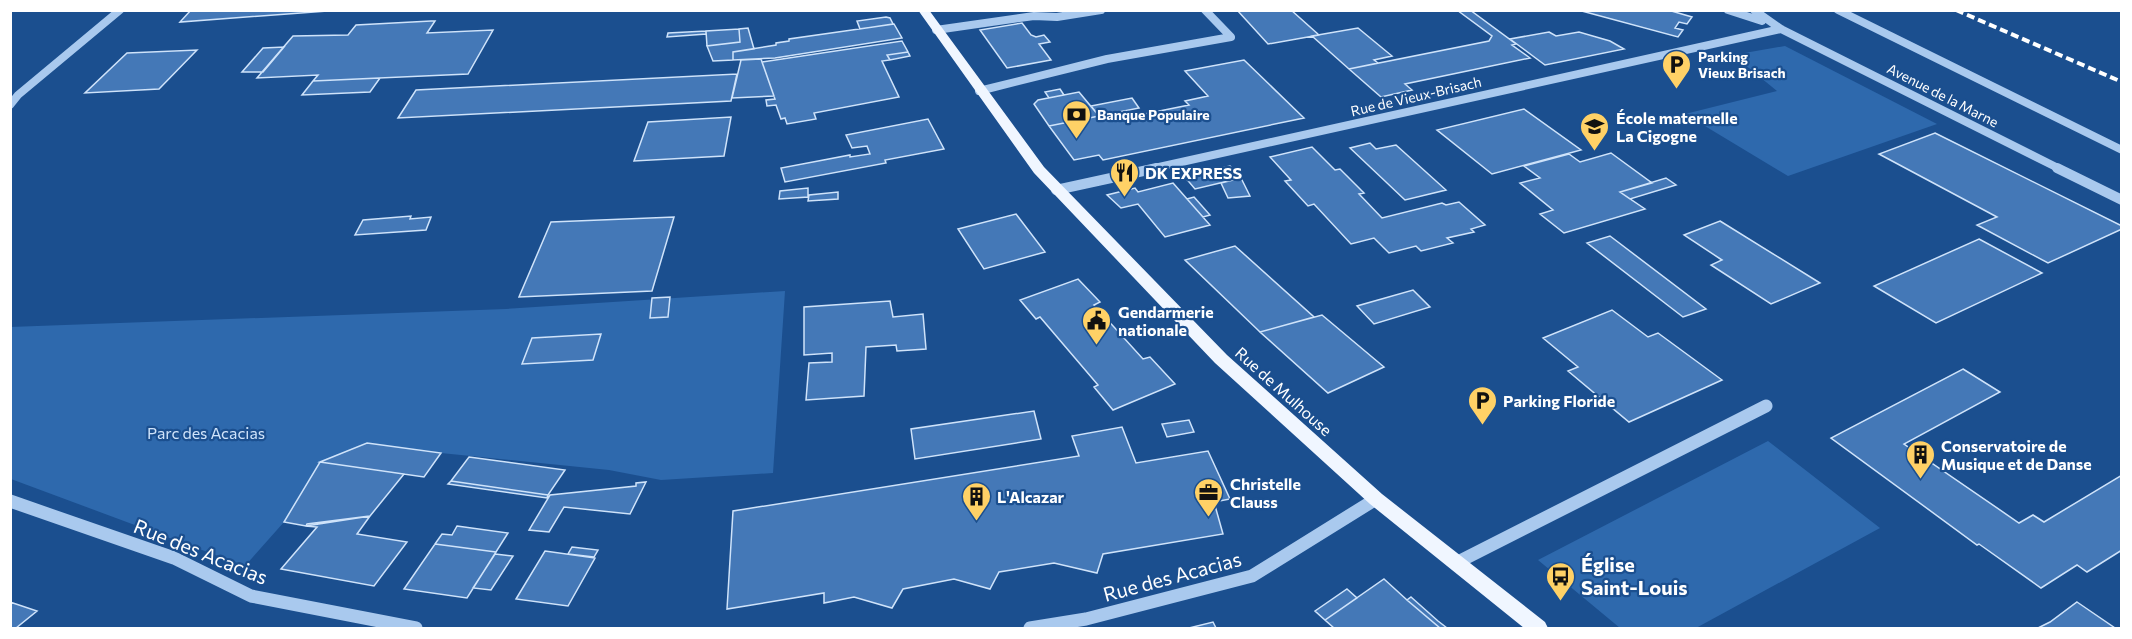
<svg xmlns="http://www.w3.org/2000/svg" width="2132" height="639" font-family="Commissioner,sans-serif">
  <style>
    .green { fill: #2e69ad }
    .building { fill: #4478b7; stroke: #cfe3fa; stroke-width: 1.5 }
    .lines { fill: none; stroke-linecap: round; stroke-linejoin: round }
    .minor-far2 { stroke: #a9c9ee; stroke-width: 8 }
    .minor-far1 { stroke: #a9c9ee; stroke-width: 10 }
    .minor { stroke: #a9c9ee; stroke-width: 13 }
    .major { fill: #f0f6ff; fill-rule: evenodd }
    .rail { stroke: #fff; stroke-width: 4; stroke-dasharray: 8 4; stroke-linecap: butt }
    .labels { text-anchor: middle; dominant-baseline: central; stroke-width: 4.5; stroke-linejoin: round; paint-order: stroke }
    .far-poi-label { font-size: 14px; font-weight: bold; fill: #fff; stroke: #1b4f8f; text-anchor: start }
    .far-street-label { font-size: 14px; fill: #fff; stroke: #1b4f8f }
    .poi-label { font-size: 16px; font-weight: bold; fill: #fff; stroke: #1b4f8f; text-anchor: start }
    .street-label { font-size: 16px; fill: #fff; stroke: #1b4f8f }
    .park-label { font-size: 16px; fill: #cfe3fa; stroke: #1b4f8f }
    .near-street-label { font-size: 20px; fill: #fff; stroke: #1b4f8f }
    .near-poi-label { font-size: 20px; font-weight: bold; fill: #fff; stroke: #1b4f8f; text-anchor: start }
  </style>
  <rect width="100%" height="100%" fill="#1b4f8f"/>
  <!-- green -->
  <path class="green" d="M1785 46 1937 124 1788 176 1685 114 1777 91 1733 55Z
    M785 291 773 473 661 480 609 470 441 453 367 443 320 462 284 522 245 566 11 479 10 327 506 309Z
    M1768 441 1880 528 1696 628H1620L1538 560Z"/>
  <!-- building -->
  <path class="building" d="M191 10H341L180 22Z
    M1237 10H1291L1319 35 1268 44Z
    M1457 10H1470L1516 44 1512 45 1530 58 1405 84 1412 90 1381 97 1349 69 1489 41 1492 36Z
    M1578 10H1668L1692 17 1687 24 1679 22 1675 28 1683 30 1678 37Z
    M886 17 890 18 893 24 860 29 857 21Z
    M431 21H435L427 33 493 30 468 74 313 81 318 75 257 78 293 36 348 35 356 25Z
    M1022 23 1031 35 1036 37 1044 35 1050 42 1039 44 1051 60 1007 68 980 30Z
    M894 24 902 38 775 58 733 60V52L776 45V43L789 41V39Z
    M748 28 754 49 733 52V60L713 61 707 46 740 42 739 29Z
    M1358 28 1392 56 1374 60 1378 63 1349 69 1312 36Z
    M739 29 740 42 707 46 706 31Z
    M706 31V34L667 37 668 33Z
    M1549 32 1556 36 1579 32 1610 41 1624 49 1545 65 1510 39Z
    M902 41 908 52 887 55 890 60 882 61 899 97 814 113 816 119 787 124 785 118 781 119 776 105 767 106 766 100 775 99 762 62Z
    M284 47 263 72H242L263 48Z
    M197 50 159 89 85 93 127 53Z
    M908 52 910 56 890 60 887 55Z
    M761 59 774 96 732 98 741 60Z
    M1244 60 1304 118 1103 160 1099 155 1074 160 1049 126 1109 114 1115 120 1189 105 1185 101 1208 96 1185 71Z
    M737 74 731 101 398 118 416 90Z
    M380 78 370 92 302 95 313 81Z
    M1060 89 1064 95 1049 98 1045 92Z
    M1079 92 1099 116 1049 126 1034 104 1038 100Z
    M1132 98 1139 108 1099 116 1091 106Z
    M1524 109 1581 150 1492 174 1437 130Z
    M731 117 724 156 634 161 648 122Z
    M928 119 944 149 885 160 886 163 785 182 781 168 850 155V157L870 154 867 146 852 148 846 135Z
    M1935 133 2122 226V229L2048 263 1977 225 1997 217 1879 154Z
    M1370 143 1376 149 1396 145 1446 190 1405 200 1350 148Z
    M1312 147 1335 170 1340 169 1364 193 1359 194 1382 218 1442 203 1446 205 1459 202 1485 225 1471 229 1474 232 1447 238 1453 243 1421 251 1416 246 1389 253 1374 238 1351 244 1314 204 1308 206 1285 181 1291 180 1270 157Z
    M1611 153 1652 183 1620 192 1645 209 1564 233 1540 214 1553 210 1520 183 1540 178 1524 166 1569 154 1580 162Z
    M1230 166 1241 178 1195 189 1184 176Z
    M1241 178 1250 196 1228 198 1221 183Z
    M1666 178 1676 185 1630 199 1620 192Z
    M1173 183 1210 225 1165 237 1138 204 1121 208 1107 195 1135 188 1138 192Z
    M808 188V197L779 199 780 191Z
    M838 192V199L808 201 809 195Z
    M1194 197 1210 215 1203 217 1187 199Z
    M1016 214 1045 252 984 269 958 229Z
    M411 216 410 219 431 217 426 230 355 235 363 220Z
    M674 217 652 291 519 297 551 222Z
    M1720 221 1820 283 1771 304 1711 265 1722 260 1684 235Z
    M1610 236 1706 309 1683 317 1587 243Z
    M1979 239 2042 273 1936 323 1874 286Z
    M1235 246 1314 317 1260 332 1185 260Z
    M1078 279 1100 302 1094 305 1143 359 1150 357 1175 384 1113 410 1094 387 1098 385 1040 317 1036 319 1020 300Z
    M1413 290 1430 307 1374 324 1357 306Z
    M670 297 668 317 650 318 652 298Z
    M890 301 893 317 923 314 926 349 897 351 896 345 866 347 864 396 806 400 809 363 832 362V353L804 355V307Z
    M1612 310 1648 337 1658 333 1722 380 1629 422 1568 371 1578 367 1543 338Z
    M1322 315 1384 367 1328 393 1260 332Z
    M601 334 593 360 522 364 532 338Z
    M1963 369 2000 392 1904 444 2019 523 2033 515 2044 522 2122 475V550L2087 572 2077 565 2041 588 1979 544 1977 545 1831 438Z
    M1034 411 1041 439 915 459 911 429Z
    M1189 420 1194 432 1167 437 1162 424Z
    M1122 427 1136 463 1208 451 1230 499 1214 502 1223 534 1103 554 1097 573 1054 563 999 572 990 589 954 579 903 589 892 608 854 597 824 603V593L727 609 733 511 1079 456 1072 436Z
    M367 443 441 453 424 477 320 462Z
    M469 457 565 470 548 495 451 481Z
    M320 462 404 474 370 516 306 526 284 522Z
    M451 481 548 495 547 498 448 484Z
    M646 482 630 514 564 507 549 532 529 530 550 495 636 486V483Z
    M370 516 357 534 407 542 374 586 281 569 317 527 306 526 307 524Z
    M457 526 508 533 496 552 435 544 442 534 452 535Z
    M435 544 496 552 467 598 404 589Z
    M572 547 598 550 594 557 568 554Z
    M545 551 595 558 568 606 516 599Z
    M495 554 513 556 491 590 473 588Z
    M1384 579 1407 600 1440 628H1334L1325 620Z
    M1347 589 1357 598 1325 620 1315 611Z
    M1411 597 1438 621 1447 628H1440L1407 600Z
    M10 602 37 611 16 628H10Z
    M2077 602 2115 628H2038L2050 622Z
    M1213 622 1216 628H1189Z"/>
  <g class="lines">
    <!-- minor-far2 -->
    <path class="minor-far2" d="M1728 10 1762 21
      M1754 10 1781 29 2060 169
      M1838 10 2122 150
      M936 30 1034 16 1057 17 1101 10
      M979 91 1107 59 1231 37 1205 10
      M10 105 18 95 120 10
      M1150 169 1781 29"/>
    <!-- minor-far1 -->
    <path class="minor-far1" d="M2057 168 2122 200
      M1056 190 1157 168"/>
    <!-- minor -->
    <path class="minor" d="M10 501 174 558 251 596 416 628
      M1456 563 1766 406
      M1030 628 1086 619 1252 576 1376 499"/>
    <!-- major -->
    <path class="major" d="M918 10H929L1044 167 1227 355 1382 494 1545 622 1548 628H1524L1370 504 1215 363 1034 173Z"/>
    <!-- rail -->
    <path class="rail" d="M1956 10 2122 82"/>
  </g>
  <!-- icons -->
  <defs>
    <symbol id="parking-pin" viewBox="-11 -11 22 30"><path d="M0 17L-7.5 6A9.5 9.5 0 1 1 7.5 6Z" fill="#ffd166" stroke="#1b4f8f"/><path d="M-3.5-5.5H1a3.5 3.5 0 0 1 0 7H-1V5.5H-3.5ZM-1-3.4V-.6H.8a1.4 1.4 0 0 0 0-2.8Z" fill="#111"/></symbol>
    <symbol id="bank-pin" viewBox="-11 -11 22 30"><path d="M0 17L-7.5 6A9.5 9.5 0 1 1 7.5 6Z" fill="#ffd166" stroke="#1b4f8f"/><path d="M-6-4H6V4H-6ZM0-2.3a2.3 2.3 0 1 0 0 4.6a2.3 2.3 0 1 0 0-4.6Z" fill="#111"/></symbol>
    <symbol id="school-pin" viewBox="-11 -11 22 30"><path d="M0 17L-7.5 6A9.5 9.5 0 1 1 7.5 6Z" fill="#ffd166" stroke="#1b4f8f"/><path d="M0-5L7-2L0 1L-7-2ZM-4 1L0 2.5L4 1V4Q0 6-4 4Z" fill="#111"/></symbol>
    <symbol id="restaurant-pin" viewBox="-11 -11 22 30"><path d="M0 17L-7.5 6A9.5 9.5 0 1 1 7.5 6Z" fill="#ffd166" stroke="#1b4f8f"/><path d="M-5-6h1v4h1v-4h1v4h1v-4h1v5L-1.5 .5V6h-2V.5L-5-1ZM5-6V6H3V1.5H1.5Q1.5-4 5-6Z" fill="#111"/></symbol>
    <symbol id="civic-pin" viewBox="-11 -11 22 30"><path d="M0 17L-7.5 6A9.5 9.5 0 1 1 7.5 6Z" fill="#ffd166" stroke="#1b4f8f"/><path d="M-.6-6.5H3V-4.5H.6V-3L4-1V1h2V6H-6V1h2V-1L-.6-3ZM-1.2 2.5V6h2.4V2.5Z" fill="#111"/></symbol>
    <symbol id="building-pin" viewBox="-11 -11 22 30"><path d="M0 17L-7.5 6A9.5 9.5 0 1 1 7.5 6Z" fill="#ffd166" stroke="#1b4f8f"/><path d="M-4-6H4V6H1V3H-1V6H-4ZM-2.5-4.3h1.7v1.8h-1.7ZM.8-4.3h1.7v1.8H.8ZM-2.5-1h1.7V.8h-1.7ZM.8-1h1.7V.8H.8Z" fill="#111"/></symbol>
    <symbol id="office-pin" viewBox="-11 -11 22 30"><path d="M0 17L-7.5 6A9.5 9.5 0 1 1 7.5 6Z" fill="#ffd166" stroke="#1b4f8f"/><path d="M-6-3h4V-5.5h4V-3h4V5H-6ZM-1-4.5V-3h2v-1.5ZM-6 0V1H6V0Z" fill="#111"/></symbol>
    <symbol id="bus-pin" viewBox="-11 -11 22 30"><path d="M0 17L-7.5 6A9.5 9.5 0 1 1 7.5 6Z" fill="#ffd166" stroke="#1b4f8f"/><path d="M-5-6H5V4H4V6H2V4H-2V6H-4V4H-5ZM-3.5-4V0h7V-4ZM-3.5 1.2v1.5H-2V1.2ZM2 1.2v1.5H3.5V1.2Z" fill="#111"/></symbol>
  </defs>
  <g fill-rule="evenodd">
    <use href="#parking-pin" x="1660" y="48" width="33" height="45"/>
    <use href="#bank-pin" x="1060" y="98" width="33" height="45"/>
    <use href="#school-pin" x="1578" y="110" width="33" height="45"/>
    <use href="#restaurant-pin" x="1108" y="156" width="33" height="45"/>
    <use href="#civic-pin" x="1080" y="304" width="33" height="45"/>
    <use href="#parking-pin" x="1466" y="384" width="33" height="45"/>
    <use href="#building-pin" x="1904" y="438" width="33" height="45"/>
    <use href="#office-pin" x="1192" y="476" width="33" height="45"/>
    <use href="#building-pin" x="960" y="480" width="33" height="45"/>
    <use href="#bus-pin" x="1544" y="560" width="33" height="45"/>
  </g>
  <g class="labels">
    <!-- far-poi labels -->
    <g class="far-poi-label">
      <text x="1698" y="56">Parking<tspan x="1698" dy="16">Vieux Brisach</tspan></text>
      <text x="1097" y="114">Banque Populaire</text>
    </g>
    <!-- far-street labels -->
    <g class="far-street-label">
      <text transform="translate(1943 95) rotate(27)">Avenue de la Marne</text>
      <text transform="translate(1416 96) rotate(-13)">Rue de Vieux-Brisach</text>
    </g>
    <!-- poi labels -->
    <g class="poi-label">
      <text x="1616" y="117">École maternelle<tspan x="1616" dy="18">La Cigogne</tspan></text>
      <text x="1145" y="172">DK EXPRESS</text>
      <text x="1118" y="311">Gendarmerie<tspan x="1118" dy="18">nationale</tspan></text>
      <text x="1503" y="400">Parking Floride</text>
      <text x="1941" y="445">Conservatoire de<tspan x="1941" dy="18">Musique et de Danse</tspan></text>
      <text x="1230" y="483">Christelle<tspan x="1230" dy="18">Clauss</tspan></text>
      <text x="997" y="496">L'Alcazar</text>
    </g>
    <!-- street labels -->
    <g class="street-label">
      <text transform="translate(1284 391) rotate(42)">Rue de Mulhouse</text>
    </g>
    <!-- park labels -->
    <g class="park-label">
      <text x="206" y="432">Parc des Acacias</text>
    </g>
    <!-- near-street labels -->
    <g class="near-street-label">
      <text transform="translate(201 551) rotate(22)">Rue des Acacias</text>
      <text transform="translate(1172 576) rotate(-15)">Rue des Acacias</text>
    </g>
    <!-- near-poi labels -->
    <g class="near-poi-label">
      <text x="1581" y="564">Église<tspan x="1581" dy="23">Saint-Louis</tspan></text>
    </g>
  </g>
  <!-- border -->
  <rect width="2132" height="639" fill="none" stroke="#ffffff" stroke-width="24"/>
</svg>
